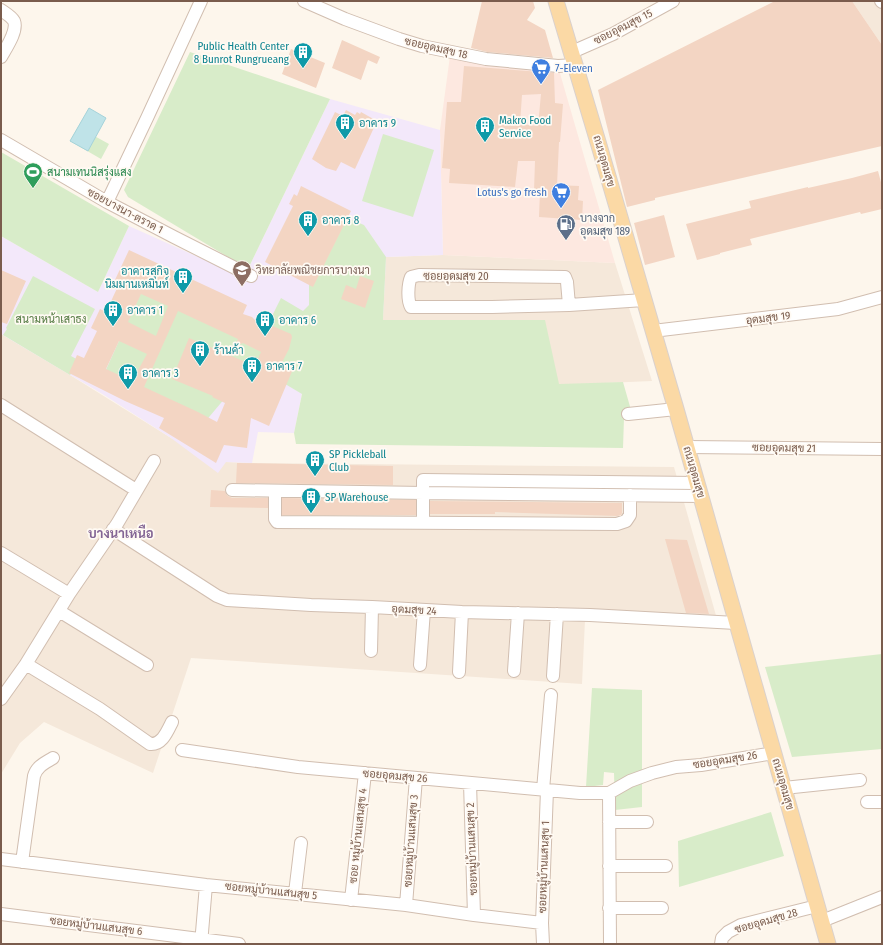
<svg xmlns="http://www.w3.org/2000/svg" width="883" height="945" font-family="'Fira Sans Condensed',Sarabun,sans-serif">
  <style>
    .residential { fill: #f5e8da }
    .commercial { fill: #fde8e0 }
    .education { fill: #f3e8fa }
    .green { fill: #d8ecc9 }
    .water { fill: #bfe3e8; stroke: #a5d3da }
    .building { fill: #f3d5c3; fill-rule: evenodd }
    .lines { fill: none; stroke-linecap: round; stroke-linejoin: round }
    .minor-casing { stroke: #d1beb0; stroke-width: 14 }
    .major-casing { stroke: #dad1cd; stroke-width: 17 }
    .minor { stroke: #fff; stroke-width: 12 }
    .major { stroke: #fbd9a5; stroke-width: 15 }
    .labels { text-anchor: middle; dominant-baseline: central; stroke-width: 3.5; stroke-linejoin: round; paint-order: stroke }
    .street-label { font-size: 11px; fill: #7a5c4d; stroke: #fffaf3 }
    .culture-label { font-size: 11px; fill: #0d838f; stroke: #fffaf3; text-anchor: start }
    .shop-label { font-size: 11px; fill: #366cbe; stroke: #fffaf3; text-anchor: start }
    .leisure-label { font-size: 11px; fill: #27864d; stroke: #fffaf3; text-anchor: start }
    .service-label { font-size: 11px; fill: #4e5e75; stroke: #fffaf3; text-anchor: start }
    .education-label { font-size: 11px; fill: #785e54; stroke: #fffaf3; text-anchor: start }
    .park-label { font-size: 11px; fill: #537a41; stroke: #fffaf3 }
    .quarter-label { font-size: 13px; font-weight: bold; fill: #846695; stroke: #fffaf3 }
  </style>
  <rect width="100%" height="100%" fill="#fdf6ec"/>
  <!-- residential -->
  <path class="residential" d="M852 1H882V45Z
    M443 255 615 263 652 381 559 385 383 320 386 257Z
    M1 334 70 375 171 438 226 462 252 463 674 467 719 626 585 620 582 684 191 658 153 773 44 722 20 743 1 774Z"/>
  <!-- commercial -->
  <path class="commercial" d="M450 56 559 70 615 263 443 255 440 130Z"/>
  <!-- education -->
  <path class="education" d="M330 99 440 130 443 255 386 257 383 316 318 314 294 433 258 432 252 463 226 462 218 473 171 438 104 395 1 334V236L98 292 129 226 216 265 248 269Z"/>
  <!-- green -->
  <path class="green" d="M190 52 330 99 248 269 128 197 124 190Z
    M78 127 109 144 101 159 70 141Z
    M383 134 434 150 413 217 362 201Z
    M1 152 129 226 98 292 1 236Z
    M339 218 352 220 364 225 386 257 383 320H545L559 384 623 382 633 417 624 418 623 448 296 444 294 433 302 394 253 365 204 423 104 374 142 290 259 342 281 298 303 311 309 305V280Z
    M33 276 95 309 71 356 80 361 70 375 3 335 7 329 6 328Z
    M882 654V749L792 757 765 667Z
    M592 688 642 690V807L615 810 614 773 604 772 603 785 586 787Z
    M771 812 784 856 679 887 678 841Z"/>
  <!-- water -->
  <path class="water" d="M89 108 106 118 88 151 70 141Z"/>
  <!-- building -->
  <path class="building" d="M482 1H533L535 8 527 20 545 30 553 58 487 52 471 48Z
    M775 1H852L882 45V146L655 198V200L627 207 598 90Z
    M342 40 380 57 377 64 368 60 361 80 332 68Z
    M291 49 325 63 316 88 282 74Z
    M464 66 554 73 555 103 563 104 560 142H559L557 185 579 186 578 200 583 201 582 220 539 217 540 192 534 191 535 161H518L515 187 449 183 450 169 442 168 447 102H461ZM541 94 538 126 520 124 522 95Z
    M346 110 355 115 357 112 360 114 361 112 377 121 355 169 341 162 336 171 326 168 312 159 335 112 343 116Z
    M878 171 882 186V209L861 214 860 212 750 239 752 245 720 253V254L697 260 686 224 751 208 749 201 808 187V188L852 178Z
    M301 186 351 211 313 287 265 262 293 206 289 204 294 194 297 196Z
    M664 215 675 257 645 265 634 223Z
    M129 250 247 305 243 314 252 317 255 320 259 322 261 321 291 334 292 337 289 349 281 364 293 369 269 426 251 418 247 448 224 445 216 463 159 428 164 418 125 401 69 373 77 355 84 358 97 331 91 328 100 309 106 312 119 284 114 282ZM141 294 168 306 156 336 128 322ZM178 311 238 339 234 347 243 343 261 352 255 366 189 338 172 379 213 396 212 397 225 403 217 422 198 412 144 387ZM119 341 147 354 132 381 106 369Z
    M1 270 26 281 7 324 1 322Z
    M360 276 374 281 365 308 341 299 346 285 356 289Z
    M237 463 393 466V485L236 483Z
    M211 490 225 491 226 494 228 496 232 498H268V508L210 507Z
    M282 498 416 500V515H282Z
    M430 501 622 503V513L621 515 617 516 495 512V514H430Z
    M665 539 687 540 709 614 686 613Z"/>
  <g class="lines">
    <defs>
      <path id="minor" d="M304 1 345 19 399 39 422 46 486 59 558 66 575 65
        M881 1 882 2
        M1 10C5 13 11 16 14 21 18 31 6 48 1 57
        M572 52 613 34 673 1
        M1 140 107 202 174 237 251 276
        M107 202 147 118 201 1
        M569 305 567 282 565 277 419 275 411 277C408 284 407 300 411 307H492L569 305 644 300
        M653 331 838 309 882 297
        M1 405 136 490
        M628 414 676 409
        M687 447 882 449
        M232 490 423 493 701 496
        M275 491V519L277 522 617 524 626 521 630 515V495
        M423 523V480L697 483
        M113 529 217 596 227 600 311 605 372 607 462 612 590 615 736 623
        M1 553 69 594
        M59 611 147 665
        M371 651 372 607
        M26 664 100 709 150 744C162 745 167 732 172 722
        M420 665 424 610
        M514 671 518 613
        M459 672 462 612
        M553 676 557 614
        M1 699 26 664 69 594 117 524 154 461
        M182 750 298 767 580 793H609L630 781 652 773 676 767 701 765 774 753
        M470 783 474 915
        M784 788 860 780
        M543 790 551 695
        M609 793 610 944
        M867 802H882
        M609 822H647
        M1 859 206 885 406 905 474 915 542 923
        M22 862 34 776C37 766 45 763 53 758
        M609 866H666
        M295 893 301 843
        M351 900 365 773
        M406 905 416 778
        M609 908H662
        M1 914 239 944
        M822 921 882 897
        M201 944 206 885
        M543 944 542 923 547 790
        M721 944 722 938 728 932 741 925 817 906"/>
      <path id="major" d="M556 1 598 142 676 409 828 944"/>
    </defs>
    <!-- minor casing -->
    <use href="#minor" class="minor-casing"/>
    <!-- major casing -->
    <use href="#major" class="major-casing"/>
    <!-- minor -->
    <use href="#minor" class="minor"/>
    <!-- major -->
    <use href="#major" class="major"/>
  </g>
  <!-- icons -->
  <defs>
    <symbol id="building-pin" viewBox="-11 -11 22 30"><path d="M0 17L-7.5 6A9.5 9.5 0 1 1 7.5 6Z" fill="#0f9aa8" stroke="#fffaf3"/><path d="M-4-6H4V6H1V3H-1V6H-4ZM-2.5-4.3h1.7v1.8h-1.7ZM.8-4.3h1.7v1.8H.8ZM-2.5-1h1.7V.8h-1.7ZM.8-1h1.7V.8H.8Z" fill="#fff"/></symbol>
    <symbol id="supermarket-pin" viewBox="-11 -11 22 30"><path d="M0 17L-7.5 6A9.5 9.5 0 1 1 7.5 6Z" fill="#3f7fe0" stroke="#fffaf3"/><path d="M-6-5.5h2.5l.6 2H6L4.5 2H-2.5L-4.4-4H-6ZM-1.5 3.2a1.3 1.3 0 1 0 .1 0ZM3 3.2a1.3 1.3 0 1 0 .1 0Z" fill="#fff"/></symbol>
    <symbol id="stadium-pin" viewBox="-11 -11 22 30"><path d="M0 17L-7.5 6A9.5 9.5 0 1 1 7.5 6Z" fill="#2e9e5b" stroke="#fffaf3"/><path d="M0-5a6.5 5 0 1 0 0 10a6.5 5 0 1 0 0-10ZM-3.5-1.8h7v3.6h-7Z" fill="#fff"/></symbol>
    <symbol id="fuel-pin" viewBox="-11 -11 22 30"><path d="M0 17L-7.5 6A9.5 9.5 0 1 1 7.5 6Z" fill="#5c6f8a" stroke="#fffaf3"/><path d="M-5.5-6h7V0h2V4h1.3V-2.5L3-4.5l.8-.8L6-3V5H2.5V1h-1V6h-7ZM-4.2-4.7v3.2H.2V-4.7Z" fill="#fff"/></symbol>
    <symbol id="university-pin" viewBox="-11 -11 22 30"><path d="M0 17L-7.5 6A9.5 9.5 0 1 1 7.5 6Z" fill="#8d6e63" stroke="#fffaf3"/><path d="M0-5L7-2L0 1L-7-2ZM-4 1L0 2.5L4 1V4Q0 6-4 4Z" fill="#fff"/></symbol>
  </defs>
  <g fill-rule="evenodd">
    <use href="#building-pin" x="292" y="41" width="22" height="30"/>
    <use href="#supermarket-pin" x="530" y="57" width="22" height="30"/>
    <use href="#building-pin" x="334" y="112" width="22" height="30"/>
    <use href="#building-pin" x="474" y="115" width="22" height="30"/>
    <use href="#stadium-pin" x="22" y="161" width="22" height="30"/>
    <use href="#supermarket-pin" x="550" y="181" width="22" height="30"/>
    <use href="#building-pin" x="297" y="209" width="22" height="30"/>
    <use href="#fuel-pin" x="555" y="213" width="22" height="30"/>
    <use href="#university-pin" x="231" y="259" width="22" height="30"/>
    <use href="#building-pin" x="172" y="266" width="22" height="30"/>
    <use href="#building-pin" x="102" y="299" width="22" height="30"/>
    <use href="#building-pin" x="254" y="309" width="22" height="30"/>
    <use href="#building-pin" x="189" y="339" width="22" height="30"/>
    <use href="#building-pin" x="241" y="355" width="22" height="30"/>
    <use href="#building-pin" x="117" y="362" width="22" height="30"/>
    <use href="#building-pin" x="304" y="449" width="22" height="30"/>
    <use href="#building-pin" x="300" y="486" width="22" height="30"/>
  </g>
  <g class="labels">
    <!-- street labels -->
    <g class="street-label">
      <text transform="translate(623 27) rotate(-27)">ซอยอุดมสุข 15</text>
      <text transform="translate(436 48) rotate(13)">ซอยอุดมสุข 18</text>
      <text transform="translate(604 161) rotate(74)">ถนนอุดมสุข</text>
      <text transform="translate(125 211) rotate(28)">ซอยบางนา-ตราด 1</text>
      <text x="456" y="276">ซอยอุดมสุข 20</text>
      <text transform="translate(768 318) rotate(-7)">อุดมสุข 19</text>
      <text transform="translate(784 448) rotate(1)">ซอยอุดมสุข 21</text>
      <text transform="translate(694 472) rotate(74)">ถนนอุดมสุข</text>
      <text transform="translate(414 610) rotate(3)">อุดมสุข 24</text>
      <text transform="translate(725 760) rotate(-9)">ซอยอุดมสุข 26</text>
      <text transform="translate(395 776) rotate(5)">ซอยอุดมสุข 26</text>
      <text transform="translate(783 784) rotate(74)">ถนนอุดมสุข</text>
      <text transform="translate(358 836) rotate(-84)">ซอย หมู่บ้านแสนสุข 4</text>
      <text transform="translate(411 841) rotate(-86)">ซอยหมู่บ้านแสนสุข 3</text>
      <text transform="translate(472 849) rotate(-92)">ซอยหมู่บ้านแสนสุข 2</text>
      <text transform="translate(544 867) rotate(-88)">ซอยหมู่บ้านแสนสุข 1</text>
      <text transform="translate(271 891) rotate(6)">ซอยหมู่บ้านแสนสุข 5</text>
      <text transform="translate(766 921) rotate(-16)">ซอยอุดมสุข 28</text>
      <text transform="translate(96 926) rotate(7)">ซอยหมู่บ้านแสนสุข 6</text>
    </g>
    <!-- culture labels -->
    <g class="culture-label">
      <text x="289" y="46" text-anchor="end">Public Health Center<tspan x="289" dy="13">8 Bunrot Rungrueang</tspan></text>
      <text x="499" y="120">Makro Food<tspan x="499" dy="13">Service</tspan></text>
      <text x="359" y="123">อาคาร 9</text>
      <text x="322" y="220">อาคาร 8</text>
      <text x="169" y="271" text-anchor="end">อาคารสุกิจ<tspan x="169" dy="13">นิมมานเหมินท์</tspan></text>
      <text x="127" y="310">อาคาร 1</text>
      <text x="279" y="320">อาคาร 6</text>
      <text x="214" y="350">ร้านค้า</text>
      <text x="266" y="366">อาคาร 7</text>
      <text x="142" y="373">อาคาร 3</text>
      <text x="329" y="454">SP Pickleball<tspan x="329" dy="13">Club</tspan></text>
      <text x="325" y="497">SP Warehouse</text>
    </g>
    <!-- shop labels -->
    <g class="shop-label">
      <text x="555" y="68">7-Eleven</text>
      <text x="547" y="192" text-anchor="end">Lotus's go fresh</text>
    </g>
    <!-- leisure labels -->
    <g class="leisure-label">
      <text x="47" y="172">สนามเทนนิสรุ่งแสง</text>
    </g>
    <!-- service labels -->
    <g class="service-label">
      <text x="580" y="218">บางจาก<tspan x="580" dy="13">อุดมสุข 189</tspan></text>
    </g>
    <!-- education labels -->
    <g class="education-label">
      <text x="256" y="270">วิทยาลัยพณิชยการบางนา</text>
    </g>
    <!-- park labels -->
    <g class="park-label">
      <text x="51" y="319">สนามหน้าเสาธง</text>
    </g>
    <!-- quarter labels -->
    <g class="quarter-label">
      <text x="121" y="533">บางนาเหนือ</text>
    </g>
  </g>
  <!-- border -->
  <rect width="883" height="945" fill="none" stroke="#7a5c4d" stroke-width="4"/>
</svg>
